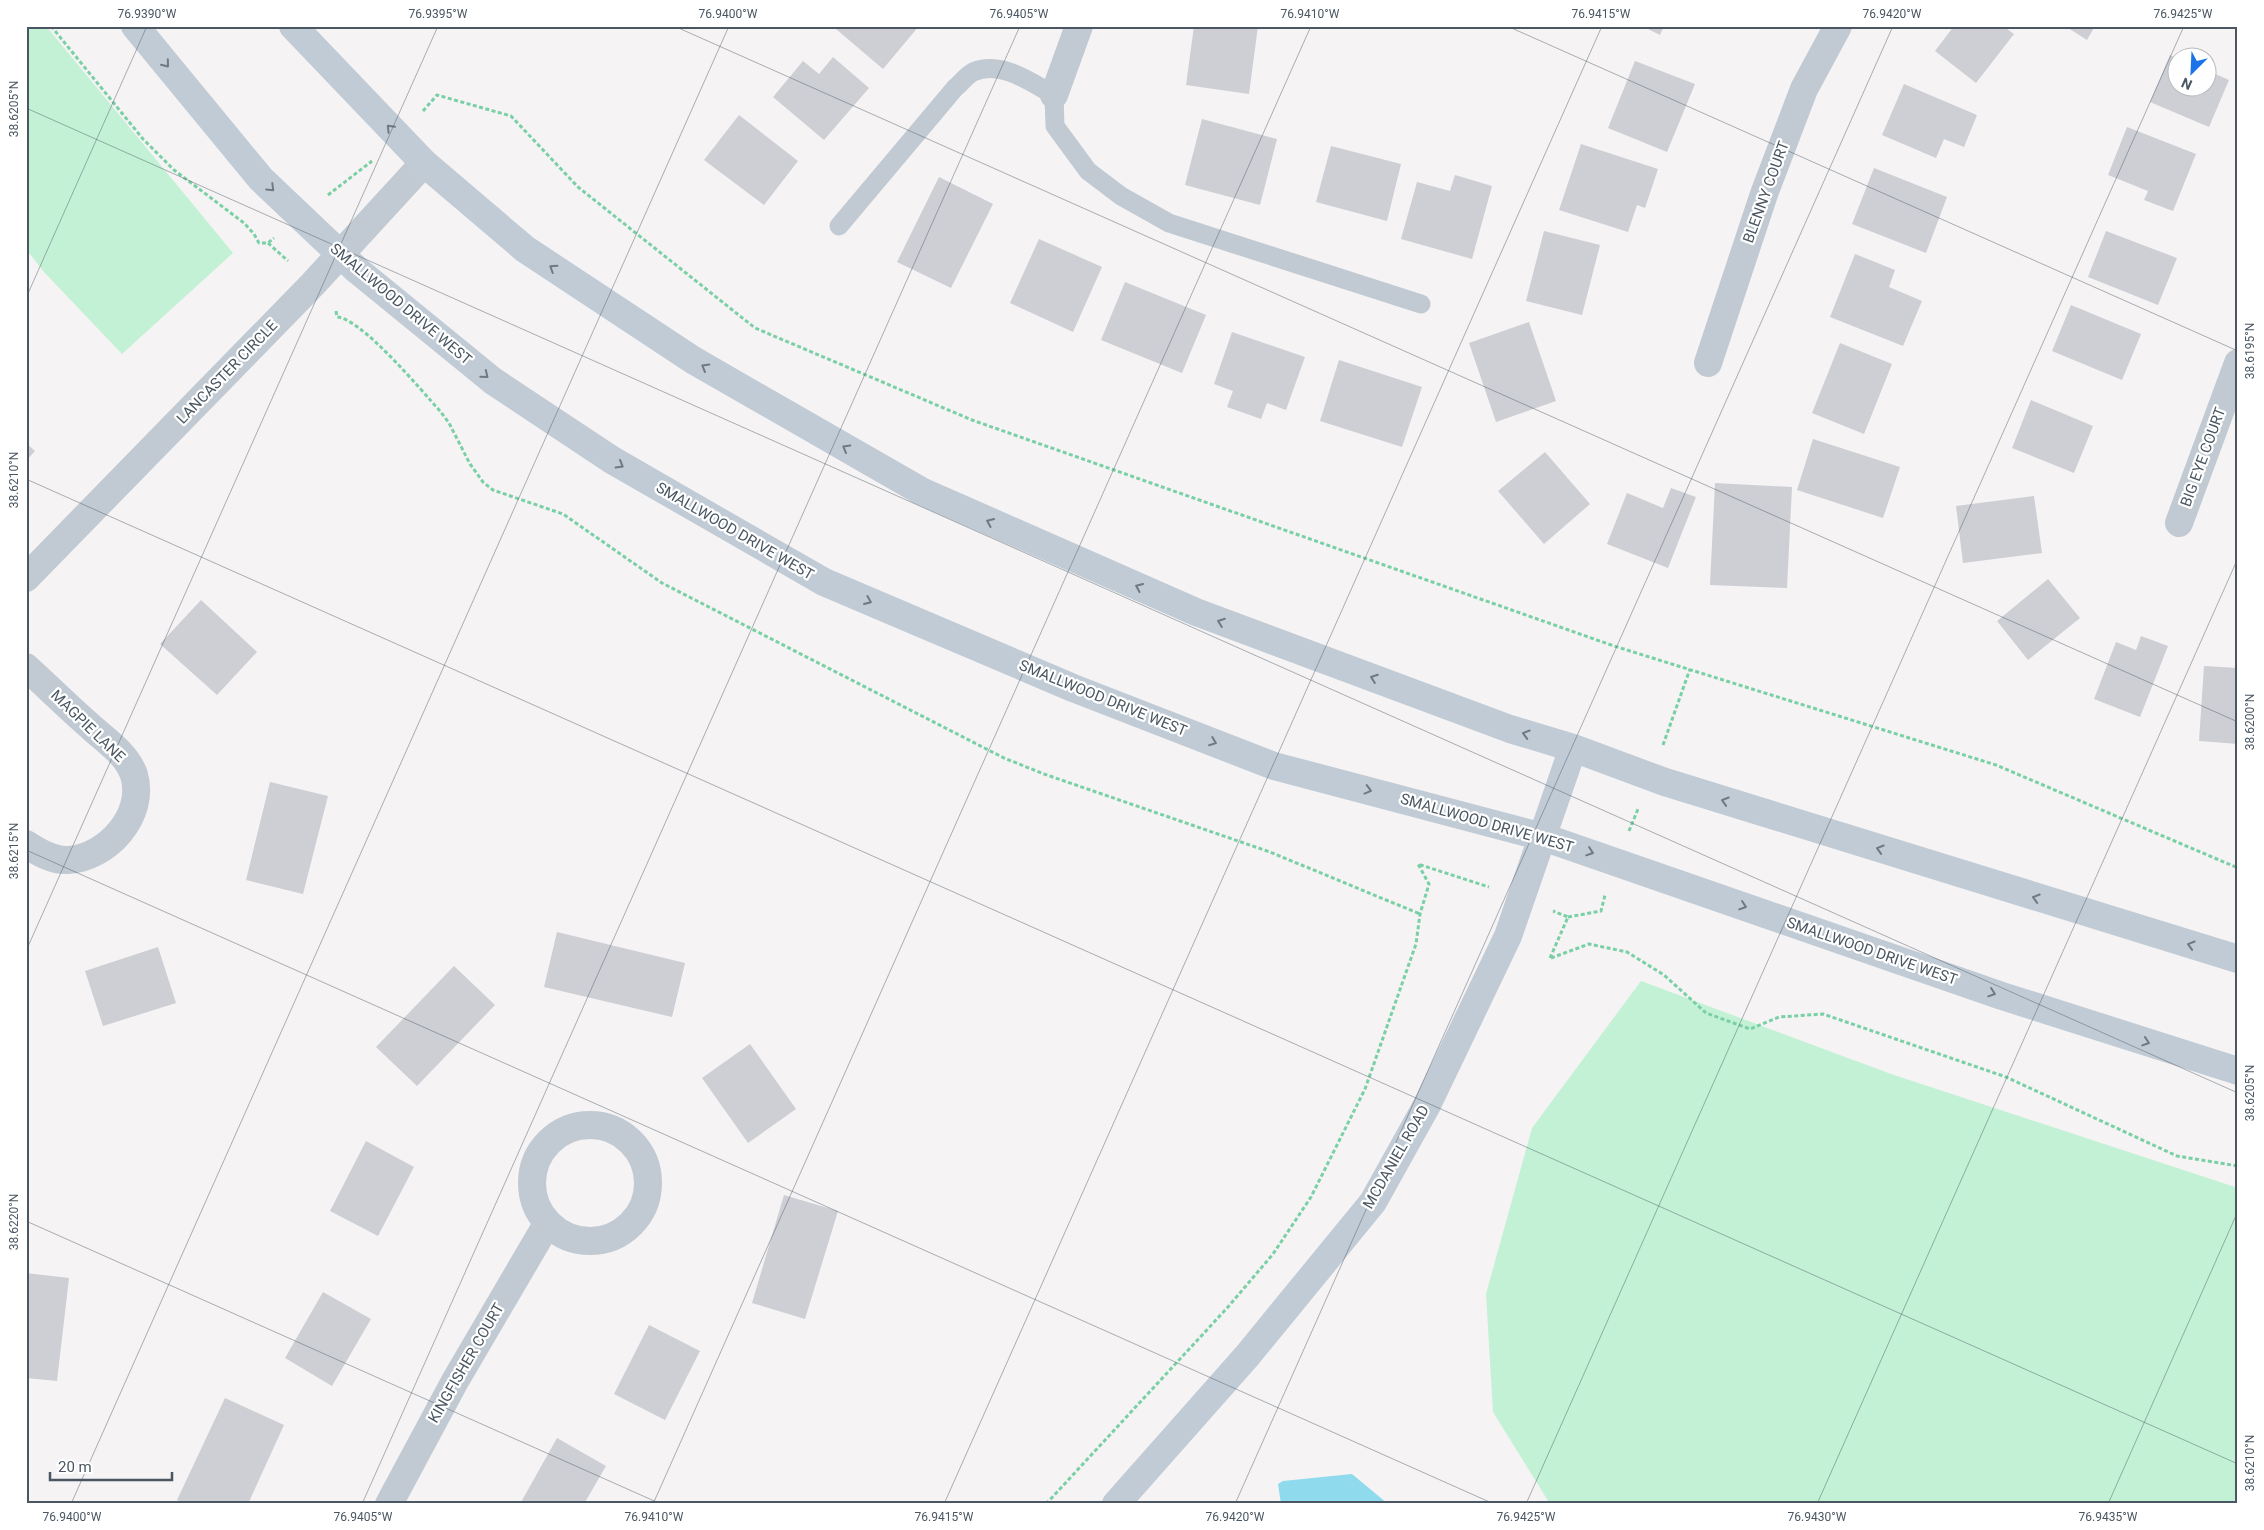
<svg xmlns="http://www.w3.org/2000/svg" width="2264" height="1530" font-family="Roboto,sans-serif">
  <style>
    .green { fill: #c3f1d5 }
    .water { fill: #90daee }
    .building { fill: #cdcfd5 }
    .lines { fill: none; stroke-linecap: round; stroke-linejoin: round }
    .path { stroke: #7ad0a6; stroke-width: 3; stroke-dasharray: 4 2.5; stroke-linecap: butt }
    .lane { stroke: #c1cad2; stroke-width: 19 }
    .street { stroke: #c1cad2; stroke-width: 28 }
    .secondary { stroke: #c1cbd6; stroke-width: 28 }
    .oneway { stroke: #6e7984 }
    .ticks { fill: none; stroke: #4a5661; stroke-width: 1; stroke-opacity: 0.45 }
    .labels { text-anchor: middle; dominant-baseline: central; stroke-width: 4.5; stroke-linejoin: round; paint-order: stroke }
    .street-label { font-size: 15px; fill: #4a5661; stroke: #fff }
    .neatline { fill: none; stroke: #4a5661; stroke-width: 2 }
    .ticks-label { font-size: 12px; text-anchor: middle; fill: #4a5661 }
  </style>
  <rect width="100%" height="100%" fill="#f5f3f3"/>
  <!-- green -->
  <path class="green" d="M26 26H46L233 253 122 354 44 272 26 249Z
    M1641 981 1891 1074 2238 1188V1504H1550L1493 1412 1486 1294 1532 1128Z"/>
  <!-- water -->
  <path class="water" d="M1352 1474 1388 1504H1281L1278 1484 1283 1481Z"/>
  <!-- building -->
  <path class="building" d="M839 26H919L883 69 836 29Z
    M1194 26H1258L1249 94 1186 85Z
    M1642 26H1664L1660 35Z
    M1954 26H2003L2014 34 1976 83 1935 51Z
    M2065 26H2095L2087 40Z
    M2170 55 2176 58V88H2206V70L2229 80 2209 127 2150 102Z
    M833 57 869 88 824 140 773 97 803 61 819 74Z
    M1635 61 1695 84 1667 152 1608 128Z
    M1904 84 1977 115 1964 147 1944 139 1936 158 1882 135Z
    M739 115 798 161 764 205 704 160Z
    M1202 119 1277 139 1260 205 1185 185Z
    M2127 127 2196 154 2173 211 2144 200 2148 191 2108 175Z
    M1581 144 1658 169 1645 208 1637 205 1628 232 1559 210Z
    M1331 146 1401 164 1387 221 1316 202Z
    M1874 168 1947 197 1926 253 1852 224Z
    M1455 175 1492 186 1472 259 1401 239 1417 182 1450 191Z
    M939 177 993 204 951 288 897 262Z
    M1544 231 1600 245 1582 315 1526 301Z
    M2106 231 2177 258 2158 305 2088 277Z
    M1039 239 1102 267 1073 332 1010 303Z
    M1855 254 1895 270 1889 287 1922 301 1903 346 1830 317Z
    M1125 282 1206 315 1182 373 1101 340Z
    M2071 305 2141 334 2122 380 2052 351Z
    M1529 322 1556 401 1496 422 1469 343Z
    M1232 332 1305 357 1286 410 1267 403 1261 419 1227 407 1233 391 1214 384Z
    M1840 343 1892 364 1864 434 1812 413Z
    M1339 360 1422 387 1402 447 1320 421Z
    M2031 400 2093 426 2074 473 2012 448Z
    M1813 439 1900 467 1883 518 1797 490Z
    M26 443 35 451 26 461Z
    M1545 452 1590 504 1544 544 1498 491Z
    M1715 483 1792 487 1787 588 1710 585Z
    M1671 488 1696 497 1668 568 1607 544 1627 493 1663 508Z
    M2034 496 2042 553 1963 563 1956 506Z
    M2048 579 2080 618 2028 660 1997 621Z
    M201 600 257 652 217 695 160 644Z
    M2141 636 2168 646 2140 717 2094 699 2116 642 2136 650Z
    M2204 666 2238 668V744L2199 741Z
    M270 782 328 796 303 894 246 880Z
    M557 932 685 963 672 1017 544 987Z
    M158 947 176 1003 103 1026 85 971Z
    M454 966 495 1005 417 1086 376 1047Z
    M750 1044 796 1109 748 1143 702 1078Z
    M366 1141 414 1167 378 1236 330 1211Z
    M784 1195 838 1211 805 1319 752 1303Z
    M26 1273 69 1278 57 1381 26 1378Z
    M323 1292 371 1319 332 1386 285 1358Z
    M649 1325 700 1351 665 1420 614 1394Z
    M225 1398 284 1425 248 1504H185L177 1500Z
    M557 1438 606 1466 584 1504H520Z"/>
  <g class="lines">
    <!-- path -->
    <path class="path" d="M51 26 143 139 174 170 244 223 254 234 259 243H268L274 238
      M423 111 437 95 511 116 578 187 755 328 972 420 1614 646 1996 765 2238 868
      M328 195 372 161
      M268 243 288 261
      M336 311 337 317C362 319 421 390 440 411L449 423 470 464 483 482 493 490 563 514 662 583 1004 758 1044 774 1270 852 1420 914
      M1663 745 1690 669
      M1629 831 1638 809
      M1568 917 1601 911 1605 895
      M1550 958 1568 917 1553 911
      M1551 958 1589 944 1627 952 1664 975 1706 1013 1750 1029 1779 1017 1823 1014 2006 1077 2177 1156 2238 1166
      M1046 1504 1228 1307 1273 1254 1311 1197 1365 1089 1416 944 1420 914 1429 884 1418 864 1489 887"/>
    <!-- lane -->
    <path class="lane" d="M839 226 955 88C961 83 967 75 973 72 1001 60 1030 82 1054 95L1055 126 1088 171 1121 196 1169 223 1421 304"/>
    <!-- street -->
    <path class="street" d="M1054 95 1079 26
      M1708 363 1764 194 1804 89 1838 26
      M2179 523 2238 363
      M26 578 313 284 424 163
      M26 667C48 687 69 708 91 727 106 741 127 754 134 775 146 815 107 858 68 860 53 861 38 852 26 844
      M532 1183a58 58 0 1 1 116 0a58 58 0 1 1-116 0Z
      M389 1504 455 1381 547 1224"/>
    <!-- secondary -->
    <path class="secondary" d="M135 26 261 179 357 270 493 381 612 460 824 582 1073 688 1274 766 1543 837 2002 996 2238 1071
      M293 26 424 163 525 249 693 360 921 491 1196 612 1510 729 1573 748 1665 782 2238 959
      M1116 1504 1247 1356 1373 1202 1427 1105 1508 936 1573 748"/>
  </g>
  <!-- one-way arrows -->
  <defs><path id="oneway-chevron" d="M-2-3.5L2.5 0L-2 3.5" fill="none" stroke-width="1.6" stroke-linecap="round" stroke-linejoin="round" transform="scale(1.25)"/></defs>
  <g class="oneway">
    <use href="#oneway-chevron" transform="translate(166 64) rotate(51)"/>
    <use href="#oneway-chevron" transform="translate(390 128) rotate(-134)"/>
    <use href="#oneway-chevron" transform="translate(271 188) rotate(44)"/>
    <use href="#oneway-chevron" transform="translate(553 268) rotate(-147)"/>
    <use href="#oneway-chevron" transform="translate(705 367) rotate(-150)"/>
    <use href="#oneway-chevron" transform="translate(485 375) rotate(39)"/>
    <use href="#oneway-chevron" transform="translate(846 448) rotate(-150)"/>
    <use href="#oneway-chevron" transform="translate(620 465) rotate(30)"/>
    <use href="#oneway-chevron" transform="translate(990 522) rotate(-156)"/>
    <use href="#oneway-chevron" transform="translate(1139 587) rotate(-156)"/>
    <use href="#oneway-chevron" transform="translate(868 601) rotate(23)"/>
    <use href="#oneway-chevron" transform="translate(1221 622) rotate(-160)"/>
    <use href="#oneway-chevron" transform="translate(1374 678) rotate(-160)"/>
    <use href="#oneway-chevron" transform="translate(1526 734) rotate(-164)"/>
    <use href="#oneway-chevron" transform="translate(1213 742) rotate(21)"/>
    <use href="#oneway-chevron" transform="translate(1368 790) rotate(15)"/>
    <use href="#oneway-chevron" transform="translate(1725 801) rotate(-163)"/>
    <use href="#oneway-chevron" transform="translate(1880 849) rotate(-163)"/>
    <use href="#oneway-chevron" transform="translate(1590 852) rotate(19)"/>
    <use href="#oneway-chevron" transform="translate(2036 898) rotate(-163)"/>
    <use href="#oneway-chevron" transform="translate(1743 906) rotate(19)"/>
    <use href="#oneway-chevron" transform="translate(2191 945) rotate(-163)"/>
    <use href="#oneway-chevron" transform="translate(1992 993) rotate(19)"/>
    <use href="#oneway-chevron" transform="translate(2146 1042) rotate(18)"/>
  </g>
  <!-- ticks -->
  <path class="ticks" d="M674 26 2238 722M1507 26 2238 351M26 108 2238 1093M26 298 147 26M26 479 2238 1464M26 850 1494 1504M26 951 438 26M26 1221 661 1504M71 1504 729 26M362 1504 1020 26M653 1504 1311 26M944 1504 1602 26M1235 1504 1893 26M1526 1504 2184 26M1817 1504 2238 558M2108 1504 2238 1211"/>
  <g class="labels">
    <!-- street labels -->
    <g class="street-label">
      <text transform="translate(1766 192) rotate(-70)">BLENNY COURT</text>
      <text transform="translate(401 304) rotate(40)">SMALLWOOD DRIVE WEST</text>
      <text transform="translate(227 372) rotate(-46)">LANCASTER CIRCLE</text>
      <text transform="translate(2203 457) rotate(-70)">BIG EYE COURT</text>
      <text transform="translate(735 531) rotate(30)">SMALLWOOD DRIVE WEST</text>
      <text transform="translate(1103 698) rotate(22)">SMALLWOOD DRIVE WEST</text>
      <text transform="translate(88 726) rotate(44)">MAGPIE LANE</text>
      <text transform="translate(1487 823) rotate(16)">SMALLWOOD DRIVE WEST</text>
      <text transform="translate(1872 951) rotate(19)">SMALLWOOD DRIVE WEST</text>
      <text transform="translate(1396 1157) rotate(-60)">MCDANIEL ROAD</text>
      <text transform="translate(466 1363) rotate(-60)">KINGFISHER COURT</text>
    </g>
  </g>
  <!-- border -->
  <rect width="2264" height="1530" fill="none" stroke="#ffffff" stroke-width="55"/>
  <!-- north arrow -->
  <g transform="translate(2192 72) rotate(204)"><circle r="24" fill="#ffffff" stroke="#b7bbc0"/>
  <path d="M0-4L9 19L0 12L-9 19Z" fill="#1a73e8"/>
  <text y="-8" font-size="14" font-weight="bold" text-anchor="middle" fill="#4a5661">N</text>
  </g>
  <!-- scale -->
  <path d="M50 1472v8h122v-8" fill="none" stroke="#4a5661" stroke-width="2.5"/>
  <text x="58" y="1472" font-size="15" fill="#4a5661" stroke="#ffffff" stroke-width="4" paint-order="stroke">20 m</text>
  <rect x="28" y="28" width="2208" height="1474" class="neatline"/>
  <g class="ticks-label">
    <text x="147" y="18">76.9390°W</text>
    <text x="438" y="18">76.9395°W</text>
    <text x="728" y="18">76.9400°W</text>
    <text x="1019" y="18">76.9405°W</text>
    <text x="1310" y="18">76.9410°W</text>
    <text x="1601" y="18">76.9415°W</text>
    <text x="1892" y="18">76.9420°W</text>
    <text x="2183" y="18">76.9425°W</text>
    <text transform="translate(14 109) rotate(-90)" y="4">38.6205°N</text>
    <text transform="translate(2250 351) rotate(-90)" y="4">38.6195°N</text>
    <text transform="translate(14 480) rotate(-90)" y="4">38.6210°N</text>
    <text transform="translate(2250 722) rotate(-90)" y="4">38.6200°N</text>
    <text transform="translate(14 851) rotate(-90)" y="4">38.6215°N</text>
    <text transform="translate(2250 1093) rotate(-90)" y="4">38.6205°N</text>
    <text transform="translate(14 1222) rotate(-90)" y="4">38.6220°N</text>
    <text transform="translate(2250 1463) rotate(-90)" y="4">38.6210°N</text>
    <text x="72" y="1521">76.9400°W</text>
    <text x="363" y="1521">76.9405°W</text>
    <text x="654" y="1521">76.9410°W</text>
    <text x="944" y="1521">76.9415°W</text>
    <text x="1235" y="1521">76.9420°W</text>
    <text x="1526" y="1521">76.9425°W</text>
    <text x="1817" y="1521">76.9430°W</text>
    <text x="2108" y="1521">76.9435°W</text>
  </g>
</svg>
